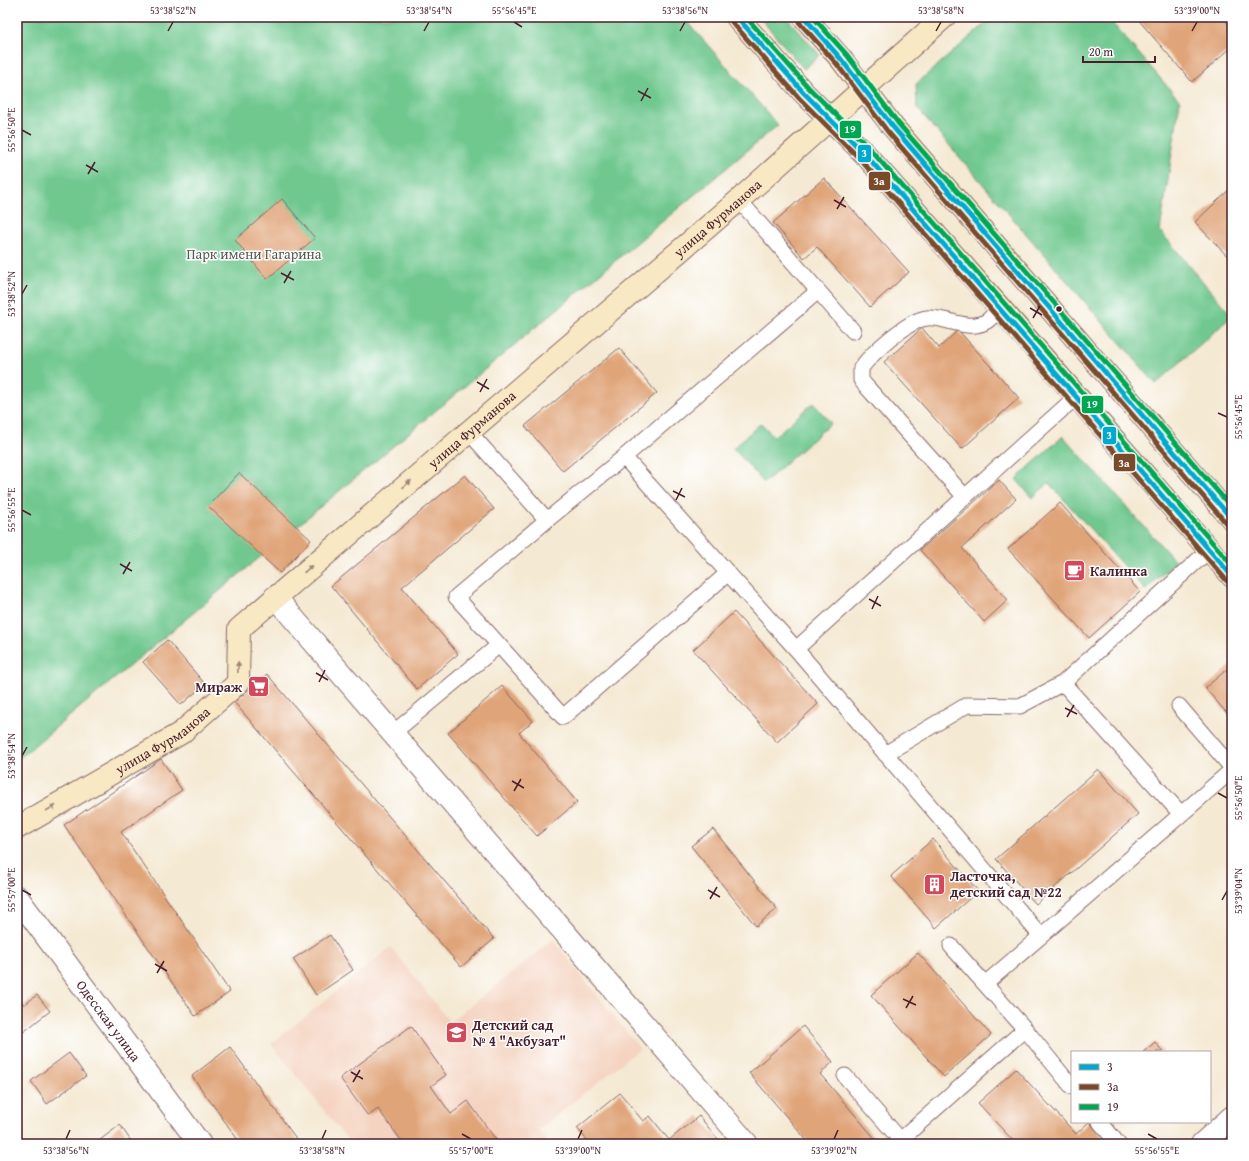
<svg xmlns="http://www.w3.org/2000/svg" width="1249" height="1161" font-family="'Gentium Book Plus',serif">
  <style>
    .built { fill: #f4d3c0 }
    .green { fill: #6fc88f; stroke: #5c745d }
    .building { fill: #e0a479 }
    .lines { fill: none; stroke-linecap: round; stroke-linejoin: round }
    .lane-casing { stroke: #866666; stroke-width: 17 }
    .street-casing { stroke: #866666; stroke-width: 24 }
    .secondary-casing { stroke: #866666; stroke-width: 24 }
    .primary-casing { stroke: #866666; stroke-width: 24 }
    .lane { stroke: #fff; stroke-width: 15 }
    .street { stroke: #fff; stroke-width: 22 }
    .secondary { stroke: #f8e8c3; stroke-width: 22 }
    .primary { stroke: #eec569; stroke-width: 22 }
    .bus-1-casing { stroke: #fff; stroke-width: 8 }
    .bus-2-casing { stroke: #fff; stroke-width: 8 }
    .bus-3-casing { stroke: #fff; stroke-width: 8 }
    .bus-1 { stroke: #00a9ce; stroke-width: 5 }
    .bus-2 { stroke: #7a4b2a; stroke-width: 5 }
    .bus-3 { stroke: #00a651; stroke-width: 5 }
    .oneway { fill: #a18477 }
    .ticks { fill: none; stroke: #4a1f2b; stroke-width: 1.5 }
    .bus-dot { fill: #4a1f2b; stroke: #fff; stroke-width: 1.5 }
    .labels { text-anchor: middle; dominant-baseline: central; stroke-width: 3; stroke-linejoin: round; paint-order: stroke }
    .street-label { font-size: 14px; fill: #4a1f2b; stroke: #fff }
    .park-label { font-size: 14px; fill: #575a4e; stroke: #fff }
    .poi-label { font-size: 14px; font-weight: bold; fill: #4a1f2b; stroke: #fff; text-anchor: start }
    .line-badge { stroke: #fff; stroke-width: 1.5 }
    .badge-label { font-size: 11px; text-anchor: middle; font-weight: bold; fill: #fff }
    .neatline { fill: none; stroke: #4a1f2b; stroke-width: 1.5 }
    .ticks-label { font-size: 10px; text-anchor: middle; fill: #4a1f2b }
  </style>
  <rect width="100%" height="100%" fill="#fff"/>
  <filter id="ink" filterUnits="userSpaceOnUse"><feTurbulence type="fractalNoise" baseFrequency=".025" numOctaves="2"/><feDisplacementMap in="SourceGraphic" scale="8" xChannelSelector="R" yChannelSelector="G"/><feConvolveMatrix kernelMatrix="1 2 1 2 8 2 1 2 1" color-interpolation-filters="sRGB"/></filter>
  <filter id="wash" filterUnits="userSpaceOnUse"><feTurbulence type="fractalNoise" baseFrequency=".012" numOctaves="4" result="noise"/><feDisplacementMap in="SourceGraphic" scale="16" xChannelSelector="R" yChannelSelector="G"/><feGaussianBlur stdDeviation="0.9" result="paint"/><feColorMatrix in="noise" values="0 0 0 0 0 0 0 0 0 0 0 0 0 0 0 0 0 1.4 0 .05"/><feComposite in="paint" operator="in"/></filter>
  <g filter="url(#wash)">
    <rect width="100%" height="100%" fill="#f4e9d3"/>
    <!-- built -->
    <path class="built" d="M553 940 640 1049 538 1130 549 1144H351L271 1044 391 947 450 1022Z"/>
    <!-- green -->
    <path class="green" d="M17 17H683L778 125 17 760Z
      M759 17H786L820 55 804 69Z
      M993 17H1107L1180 101 1160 231 1232 316 1156 384 917 108 916 84Z
      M813 403 831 423 764 483 733 448 761 423 774 437Z
      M1063 436 1176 562 1145 590 1049 483 1032 498 1016 479Z"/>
    <g id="blocks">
      <!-- building -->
      <path class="building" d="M1136 17H1222L1232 28V47L1192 82Z
        M824 178 909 272 870 307 817 247 804 258 773 223Z
        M1232 187V261L1195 222Z
        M282 199 315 238 267 279 235 240Z
        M922 328 939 348 958 330 1019 398 962 449 884 362Z
        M619 348 657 393 563 471 525 426Z
        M239 473 311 540 280 573 208 506Z
        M465 475 494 509 402 587 458 654 417 689 331 586Z
        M999 480 1016 499 962 548 1008 600 984 622 920 550Z
        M1060 503 1140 592 1089 638 1008 549Z
        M734 612 818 704 777 742 693 650Z
        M167 640 205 684 181 705 143 662Z
        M1232 665V719L1205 688Z
        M267 674 494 939 461 967 234 702Z
        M502 686 533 721 519 733 577 802 537 836 448 733Z
        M161 759 182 790 121 832 230 992 195 1016 64 825Z
        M1098 769 1138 814 1036 904 996 859Z
        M713 829 777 909 756 926 691 846Z
        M933 839 978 891 936 928 891 876Z
        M330 935 353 970 316 995 293 959Z
        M918 953 991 1035 944 1077 871 995Z
        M37 995 50 1011 17 1037V996L24 1005Z
        M411 1026 446 1075 431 1086 451 1114 468 1101 499 1144H404L378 1109 368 1116 340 1078Z
        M803 1026 833 1062 820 1074 878 1142 875 1144H810L749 1073Z
        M1155 1042 1163 1052H1143Z
        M230 1047 300 1144H241L192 1076Z
        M69 1053 86 1076 47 1104 31 1081Z
        M1016 1069 1076 1134 1089 1122 1110 1144H1016L978 1103Z
        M620 1093 643 1121 650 1116 669 1140 699 1116 722 1144H590L577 1128Z
        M120 1125 133 1144H103L100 1140Z"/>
    </g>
  </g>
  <g filter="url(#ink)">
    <use href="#blocks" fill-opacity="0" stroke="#866666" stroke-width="1"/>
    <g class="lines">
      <defs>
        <path id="lane" d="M739 200 853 331
          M469 432 547 520 624 457 796 649 1041 936 1232 770
          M624 457 818 291
          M965 497 865 385 861 380V368C872 353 908 320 927 318 946 316 968 333 987 321 992 317 996 312 1000 308
          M499 645 456 597 547 520
          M796 649 1077 396
          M1063 683 1181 814
          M1179 706 1232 768
          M393 733 499 645 563 717 728 573
          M885 754 967 705 1020 706 1063 683 1209 550
          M951 946 1025 1029 1072 1087
          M985 984 1041 936
          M845 1076 904 1144
          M1100 1122 1118 1144
          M896 1144 1025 1029"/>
        <g id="street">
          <path d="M275 597 747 1144"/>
          <path id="s1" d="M17 897 200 1144"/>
          <path d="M1202 1144 1232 1117"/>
        </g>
        <g id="secondary">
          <path id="s2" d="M17 828 181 733 238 683 239 629 739 200 944 17"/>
        </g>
        <path id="primary" d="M737 17 804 93 865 154 1000 308 1232 576
          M804 17 841 59 893 127 1232 519"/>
      </defs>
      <!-- lane casing -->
      <use href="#lane" class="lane-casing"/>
      <!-- street casing -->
      <use href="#street" class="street-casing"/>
      <!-- secondary casing -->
      <use href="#secondary" class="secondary-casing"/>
      <!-- primary casing -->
      <use href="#primary" class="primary-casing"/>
      <!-- lane -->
      <use href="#lane" class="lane"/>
      <!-- street -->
      <use href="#street" class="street"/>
      <!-- secondary -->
      <use href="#secondary" class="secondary"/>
      <!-- primary -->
      <use href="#primary" class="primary"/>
      <defs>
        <path id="bus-1" d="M737 17 804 93 865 154 1232 576
          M804 17 841 59 893 127 1232 519"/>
        <path id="bus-2" d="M732 22 799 98 860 159 1227 581
          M799 22 836 63 888 132 1227 524"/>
        <path id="bus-3" d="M746 17 809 88 870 149 1232 565
          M813 17 847 55 898 123 1232 508"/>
      </defs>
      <!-- bus-1 casing -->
      <use href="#bus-1" class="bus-1-casing"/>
      <!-- bus-2 casing -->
      <use href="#bus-2" class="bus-2-casing"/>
      <!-- bus-3 casing -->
      <use href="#bus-3" class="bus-3-casing"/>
      <!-- bus-1 -->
      <use href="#bus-1" class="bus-1"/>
      <!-- bus-2 -->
      <use href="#bus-2" class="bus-2"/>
      <!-- bus-3 -->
      <use href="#bus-3" class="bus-3"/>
    </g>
    <!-- one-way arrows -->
    <defs><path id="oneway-solid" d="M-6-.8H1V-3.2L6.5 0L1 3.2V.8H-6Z"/></defs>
    <g class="oneway">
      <use href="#oneway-solid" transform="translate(407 484) rotate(-41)"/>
      <use href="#oneway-solid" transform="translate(308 569) rotate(-41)"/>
      <use href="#oneway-solid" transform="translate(238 667) rotate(-88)"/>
      <use href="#oneway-solid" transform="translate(51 808) rotate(-30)"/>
    </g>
  </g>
  <!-- ticks -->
  <path class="ticks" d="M514 22 522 27M168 31 173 22M424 31 429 22M680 31 685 22M936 31 941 22M1192 31 1197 22M638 91 651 98M641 101 648 88M22 130 31 135M86 165 98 172M88 174 95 162M834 200 846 207M837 209 844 197M281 273 294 280M284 283 291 271M22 294 27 285M1030 308 1042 315M1033 318 1040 306M477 382 489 389M480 392 487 379M1218 413 1227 417M673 491 685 497M676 500 682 488M22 510 31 515M120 564 132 571M123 574 130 562M869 599 881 606M872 609 878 596M316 673 328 680M319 682 325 670M1065 708 1077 714M1067 717 1074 705M22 756 27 747M512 781 524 788M514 791 521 779M1218 793 1227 798M22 890 31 895M708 890 720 897M710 899 717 887M1222 900 1227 891M155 964 167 971M157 973 164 961M903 999 916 1005M906 1008 913 996M351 1072 363 1079M353 1082 360 1070M462 1134 471 1139M1148 1134 1157 1139M66 1139 70 1130M322 1139 326 1130M578 1139 582 1130M834 1139 838 1130"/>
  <!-- icons -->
  <defs>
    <symbol id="cafe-square" viewBox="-11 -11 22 22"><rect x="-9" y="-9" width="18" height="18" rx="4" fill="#d1495b" stroke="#fff"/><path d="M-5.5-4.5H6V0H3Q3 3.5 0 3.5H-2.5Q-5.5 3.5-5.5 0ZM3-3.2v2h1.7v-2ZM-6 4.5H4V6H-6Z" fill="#fff"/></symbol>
    <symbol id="supermarket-square" viewBox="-11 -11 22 22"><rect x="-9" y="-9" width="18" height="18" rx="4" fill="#d1495b" stroke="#fff"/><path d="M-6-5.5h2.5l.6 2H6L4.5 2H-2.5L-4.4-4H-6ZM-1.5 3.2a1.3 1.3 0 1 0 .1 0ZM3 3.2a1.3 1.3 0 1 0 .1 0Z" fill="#fff"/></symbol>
    <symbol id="building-square" viewBox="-11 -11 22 22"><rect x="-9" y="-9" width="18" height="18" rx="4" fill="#d1495b" stroke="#fff"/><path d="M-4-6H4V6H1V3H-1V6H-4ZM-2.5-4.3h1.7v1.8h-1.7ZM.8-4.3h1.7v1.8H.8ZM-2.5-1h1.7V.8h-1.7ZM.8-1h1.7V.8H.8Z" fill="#fff"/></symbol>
    <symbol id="school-square" viewBox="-11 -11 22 22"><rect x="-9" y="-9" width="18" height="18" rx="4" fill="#d1495b" stroke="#fff"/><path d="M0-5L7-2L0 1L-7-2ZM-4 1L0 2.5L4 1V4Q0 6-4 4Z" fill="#fff"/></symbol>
  </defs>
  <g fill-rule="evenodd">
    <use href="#cafe-square" x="1062" y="558" width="25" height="25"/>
    <use href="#supermarket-square" x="246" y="674" width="25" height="25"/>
    <use href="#building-square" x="922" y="872" width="25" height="25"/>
    <use href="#school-square" x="444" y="1020" width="25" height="25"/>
  </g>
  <!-- markers -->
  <circle class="bus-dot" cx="1059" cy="309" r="3.5"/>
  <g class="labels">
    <!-- street labels -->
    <g class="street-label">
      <text stroke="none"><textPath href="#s2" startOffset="950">улица Фурманова</textPath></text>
      <text stroke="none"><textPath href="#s2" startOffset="626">улица Фурманова</textPath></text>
      <text stroke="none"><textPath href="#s2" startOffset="170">улица Фурманова</textPath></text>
      <text stroke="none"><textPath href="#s1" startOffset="154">Одесская улица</textPath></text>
    </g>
    <!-- park labels -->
    <g class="park-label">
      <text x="254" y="254">Парк имени Гагарина</text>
    </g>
    <!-- poi labels -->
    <g class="poi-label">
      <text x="1090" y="571">Калинка</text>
      <text x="242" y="687" text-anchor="end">Мираж</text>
      <text x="950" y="876">Ласточка,<tspan x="950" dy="16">детский сад №22</tspan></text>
      <text x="472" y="1025">Детский сад<tspan x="472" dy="16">№ 4 "Акбузат"</tspan></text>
    </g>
  </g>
  <g class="line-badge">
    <rect x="839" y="120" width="23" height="19" rx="4" fill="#00a651"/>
    <rect x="857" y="144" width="15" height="19" rx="4" fill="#00a9ce"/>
    <rect x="868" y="171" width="23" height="20" rx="4" fill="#7a4b2a"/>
    <rect x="1081" y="395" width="23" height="19" rx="4" fill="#00a651"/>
    <rect x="1102" y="426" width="15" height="19" rx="4" fill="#00a9ce"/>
    <rect x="1113" y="453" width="23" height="19" rx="4" fill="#7a4b2a"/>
  </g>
  <g class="badge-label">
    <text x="850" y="133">19</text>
    <text x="864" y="157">3</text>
    <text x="879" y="185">3а</text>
    <text x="1092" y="408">19</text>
    <text x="1109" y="439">3</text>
    <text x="1124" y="467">3а</text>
  </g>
  <!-- margin -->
  <rect width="1249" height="1161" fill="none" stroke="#fff" stroke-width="44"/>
  <!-- legend -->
  <rect x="1071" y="1051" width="140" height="72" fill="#ffffff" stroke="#b7a5aa"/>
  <rect x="1079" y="1064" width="20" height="6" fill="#00a9ce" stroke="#b7a5aa"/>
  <text x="1107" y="1071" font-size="12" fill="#4a1f2b">3</text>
  <rect x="1079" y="1084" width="20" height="6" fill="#7a4b2a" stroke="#b7a5aa"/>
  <text x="1107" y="1091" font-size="12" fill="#4a1f2b">3а</text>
  <rect x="1079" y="1104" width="20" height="6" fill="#00a651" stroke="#b7a5aa"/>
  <text x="1107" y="1111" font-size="12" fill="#4a1f2b">19</text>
  <!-- scale -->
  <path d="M1083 56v6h72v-6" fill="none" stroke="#4a1f2b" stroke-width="2"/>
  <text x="1089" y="56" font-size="12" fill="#4a1f2b" stroke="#ffffff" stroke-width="3" paint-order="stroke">20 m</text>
  <rect x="22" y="22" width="1205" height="1117" class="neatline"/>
  <g class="ticks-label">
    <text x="173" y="14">53°38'52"N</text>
    <text x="429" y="14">53°38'54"N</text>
    <text x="514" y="14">55°56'45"E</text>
    <text x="685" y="14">53°38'56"N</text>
    <text x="941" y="14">53°38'58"N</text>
    <text x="1197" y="14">53°39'00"N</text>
    <text transform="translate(11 130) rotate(-90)" y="4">55°56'50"E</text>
    <text transform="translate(11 294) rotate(-90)" y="4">53°38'52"N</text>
    <text transform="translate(1238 417) rotate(-90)" y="4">55°56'45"E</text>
    <text transform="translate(11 510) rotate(-90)" y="4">55°56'55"E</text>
    <text transform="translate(11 756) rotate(-90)" y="4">53°38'54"N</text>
    <text transform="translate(1238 798) rotate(-90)" y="4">55°56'50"E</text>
    <text transform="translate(11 890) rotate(-90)" y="4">55°57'00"E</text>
    <text transform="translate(1238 891) rotate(-90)" y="4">53°39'04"N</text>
    <text x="66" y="1154">53°38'56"N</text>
    <text x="322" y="1154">53°38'58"N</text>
    <text x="471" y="1154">55°57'00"E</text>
    <text x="578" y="1154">53°39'00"N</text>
    <text x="834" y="1154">53°39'02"N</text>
    <text x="1157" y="1154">55°56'55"E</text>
  </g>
</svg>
